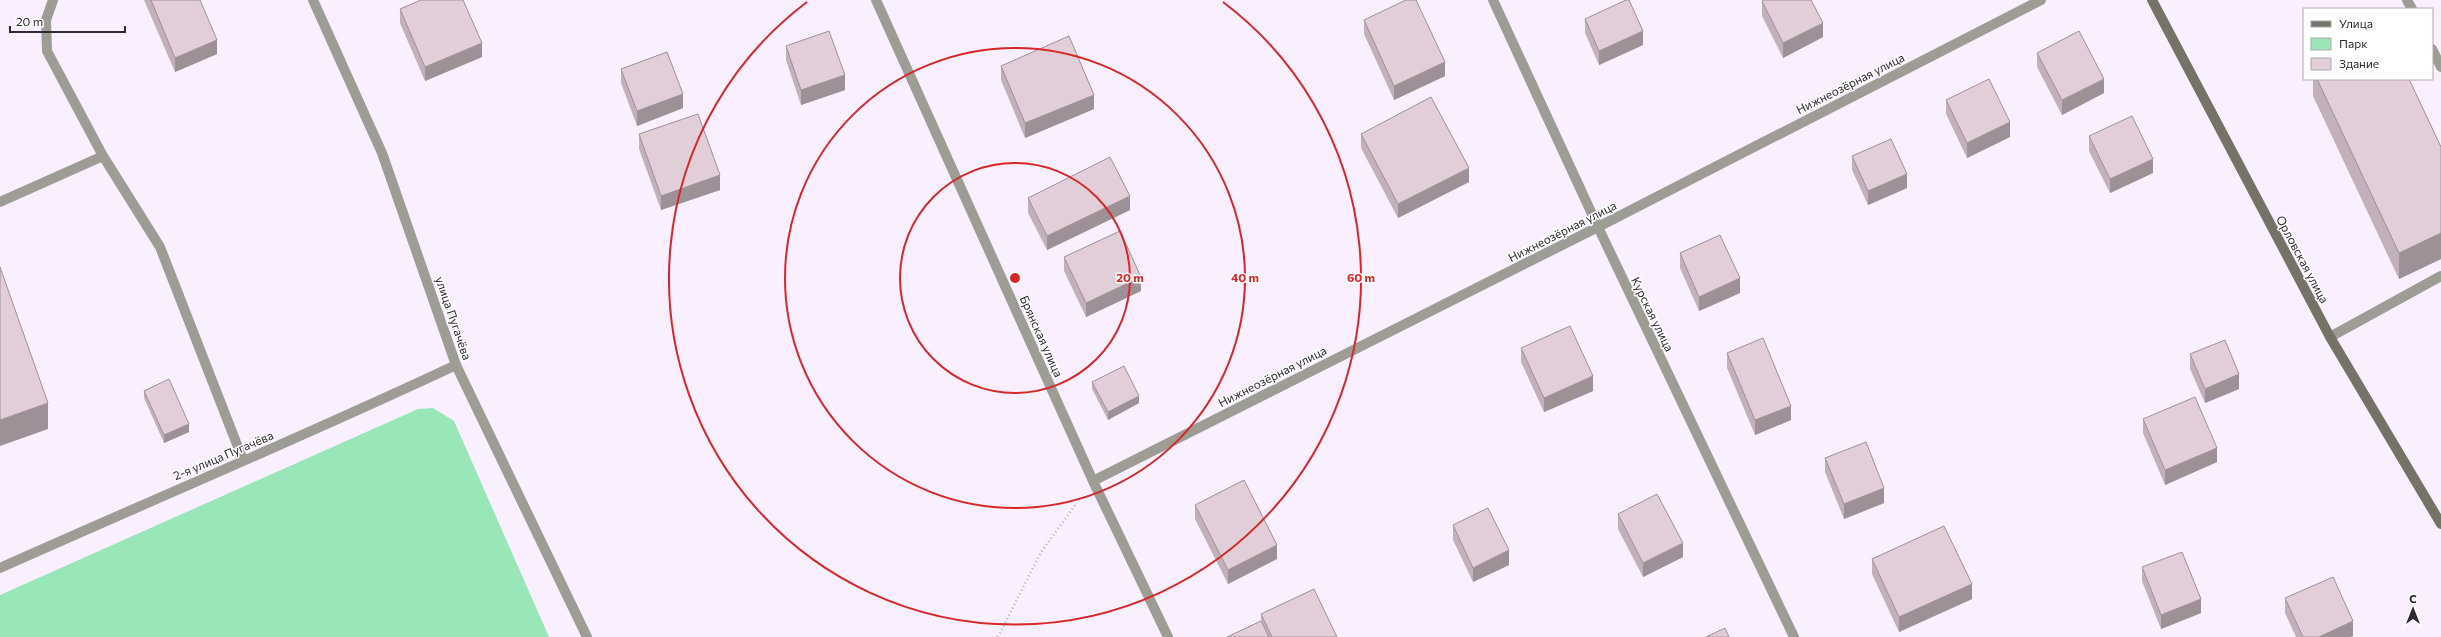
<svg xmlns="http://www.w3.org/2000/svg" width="2441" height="637" font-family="Commissioner,sans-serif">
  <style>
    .green { fill: #99e6b9 }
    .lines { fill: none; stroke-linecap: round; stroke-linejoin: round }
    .path { stroke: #b8b0bd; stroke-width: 2.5; stroke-dasharray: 1 3; stroke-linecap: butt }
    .service { stroke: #9d9c95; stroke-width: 10 }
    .minor { stroke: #9d9c95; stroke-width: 10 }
    .secondary { stroke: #757368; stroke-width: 10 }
    .wall { fill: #c2b1ba }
    .shaded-wall { fill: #9e9097 }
    .building { fill: #e1ced8; stroke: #9e9097 }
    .ring { fill: none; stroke: #d62828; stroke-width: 2 }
    .labels { text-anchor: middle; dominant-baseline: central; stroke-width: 3; stroke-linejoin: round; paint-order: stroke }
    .street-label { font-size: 12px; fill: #2e2a30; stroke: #fff }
    .centre { fill: #d62828; stroke: #fff; stroke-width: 2 }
    .ring-label { font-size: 12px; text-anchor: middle; font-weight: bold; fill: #d62828; stroke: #fff; stroke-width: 3; stroke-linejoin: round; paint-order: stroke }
  </style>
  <rect width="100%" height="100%" fill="#f9efff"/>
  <!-- green -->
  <path class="green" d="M433 408 454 421 549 637H0V595L418 409Z"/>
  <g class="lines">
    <!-- path -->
    <path class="path" d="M998 637 1041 552 1076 504"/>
    <!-- service -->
    <path class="service" d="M53 0 46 20 47 51 103 156 160 247 243 460
      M2407 0 2412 9
      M2432 49 2441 67
      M0 202 103 156
      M2330 337 2441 276
      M0 568C152 500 305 436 456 365"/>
    <!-- minor -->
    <path class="minor" d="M313 0 382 153 456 365 587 637
      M876 0 1093 481 1168 637
      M1493 0 1598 227 1794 637
      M1093 481 1598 227 2041 0"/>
    <!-- secondary -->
    <path class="secondary" d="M2152 0 2330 337 2441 524"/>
  </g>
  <!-- wall -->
  <path class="wall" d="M144 0H200L217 54 175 72Z
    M1762 1 1823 37 1783 58 1762 16Z
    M400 9 482 57 425 81 400 23Z
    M1585 19 1643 45 1599 65 1585 33Z
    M1364 20 1445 76 1394 100 1364 34Z
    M786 46 845 90 801 105 786 60Z
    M2037 53 2104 93 2062 115 2037 67Z
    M1001 66 1094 109 1025 138 1001 80Z
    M621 69 683 108 637 126 621 83Z
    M2313 79H2409L2441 147V259L2399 279 2313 96Z
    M1946 100 2010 137 1967 158 1946 114Z
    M639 134 720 190 661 210 639 149Z
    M1361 134 1469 182 1398 218 1361 148Z
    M2089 136 2153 173 2110 193 2089 151Z
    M1852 156 1907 188 1868 205 1852 170Z
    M1028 198 1130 210 1047 250 1028 213Z
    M1680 253 1740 293 1699 311 1680 268Z
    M1064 257 1141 291 1086 317 1064 271Z
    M1521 348 1593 391 1544 412 1521 362Z
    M1727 353 1791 420 1755 435 1727 368Z
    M2190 354 2239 389 2205 403 2190 369Z
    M1092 382 1139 403 1108 420 1092 389Z
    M144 391 189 432 164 443 144 398Z
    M2143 419 2217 462 2165 485 2143 433Z
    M1825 458 1884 503 1844 519 1825 472Z
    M1195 505 1277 559 1228 584 1195 519Z
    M1618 514 1683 557 1643 577 1618 529Z
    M1453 525 1509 565 1473 582 1453 540Z
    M1872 559 1972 599 1899 632 1872 574Z
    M2142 567 2201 613 2161 629 2142 581Z
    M2285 598 2353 636 2350 637H2296L2285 613Z
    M1261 614 1337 637H1227L1261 621Z"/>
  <!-- shaded-wall -->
  <path class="shaded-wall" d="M1823 23V37L1783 58V43Z
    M1643 31V45L1599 65V51Z
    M217 40V54L175 72V58Z
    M482 43V57L425 81V67Z
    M1445 62V76L1394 100V86Z
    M845 75V90L801 105V90Z
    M2104 79V93L2062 115V100Z
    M683 94V108L637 126V111Z
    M1094 95V109L1025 138V123Z
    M2010 122V137L1967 158V143Z
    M2153 159V173L2110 193V179Z
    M1469 168V182L1398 218V204Z
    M1907 174V188L1868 205V191Z
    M720 175V190L661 210V196Z
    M1130 196V210L1047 250V236Z
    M2441 233V259L2399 279V253Z
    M1141 277V291L1086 317V303Z
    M1740 278V293L1699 311V297Z
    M2239 374V389L2205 403V389Z
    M1593 376V391L1544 412V398Z
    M1139 396V403L1108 420V412Z
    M48 403V429L0 446V420Z
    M1791 406V420L1755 435V420Z
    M189 424V432L164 443V435Z
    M2217 448V462L2165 485V470Z
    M1884 488V503L1844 519V504Z
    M1683 543V557L1643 577V563Z
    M1277 545V559L1228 584V570Z
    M1509 550V565L1473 582V568Z
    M1972 584V599L1899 632V617Z
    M2201 599V613L2161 629V615Z
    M2353 621V636L2350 637H2319Z"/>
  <!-- building -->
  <path class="building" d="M151 0H200L217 40 175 58Z
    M421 0H463L482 43 425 67 400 9Z
    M1406 0H1416L1445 62 1394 86 1364 20Z
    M1626 0H1629L1643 31 1599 51 1585 19Z
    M1764 0H1811L1823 23 1783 43 1762 1Z
    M829 31 845 75 801 90 786 46Z
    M2079 31 2104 79 2062 100 2037 53Z
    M1069 36 1094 95 1025 123 1001 66Z
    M667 52 683 94 637 111 621 69Z
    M1989 79 2010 122 1967 143 1946 100Z
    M2317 79H2409L2441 147V233L2399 253Z
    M1431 97 1469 168 1398 204 1361 134Z
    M698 114 720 175 661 196 639 134Z
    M2132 116 2153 159 2110 179 2089 136Z
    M1891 139 1907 174 1868 191 1852 156Z
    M1110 157 1130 196 1047 236 1028 198Z
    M1120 231 1141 277 1086 303 1064 257Z
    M1720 235 1740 278 1699 297 1680 253Z
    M0 267 48 403 0 420Z
    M1570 326 1593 376 1544 398 1521 348Z
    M1763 338 1791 406 1755 420 1727 353Z
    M2225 340 2239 374 2205 389 2190 354Z
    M1124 366 1139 396 1108 412 1092 382Z
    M169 379 189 424 164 435 144 391Z
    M2195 397 2217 448 2165 470 2143 419Z
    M1866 442 1884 488 1844 504 1825 458Z
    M1244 480 1277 545 1228 570 1195 505Z
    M1657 494 1683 543 1643 563 1618 514Z
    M1488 508 1509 550 1473 568 1453 525Z
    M1944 526 1972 584 1899 617 1872 559Z
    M2182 552 2201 599 2161 615 2142 567Z
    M2333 577 2353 621 2319 637H2303L2285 598Z
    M1314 589 1337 637H1272L1261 614Z
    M1261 621 1269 637H1227Z
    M1725 628 1729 637H1706Z"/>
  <!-- distance rings -->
  <g class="ring">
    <circle cx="1015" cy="278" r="115"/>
    <circle cx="1015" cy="278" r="230"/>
    <path d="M1223 2A346 346 0 1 1 807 2"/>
  </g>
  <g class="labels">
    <!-- street labels -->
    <g class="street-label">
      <text transform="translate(1850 83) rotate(-27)">Нижнеозёрная улица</text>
      <text transform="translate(1562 231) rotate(-27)">Нижнеозёрная улица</text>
      <text transform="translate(2303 259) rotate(62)">Орловская улица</text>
      <text transform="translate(1653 314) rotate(64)">Курская улица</text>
      <text transform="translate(454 318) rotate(71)">улица Пугачёва</text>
      <text transform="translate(1042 336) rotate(66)">Брянская улица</text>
      <text transform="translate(1272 376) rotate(-27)">Нижнеозёрная улица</text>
      <text transform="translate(223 455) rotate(-23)">2-я улица Пугачёва</text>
    </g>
  </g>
  <circle cx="1015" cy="278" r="6" class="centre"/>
  <g class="ring-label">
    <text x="1130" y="282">20 m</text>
    <text x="1245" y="282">40 m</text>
    <text x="1361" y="282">60 m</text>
  </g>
  <!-- legend -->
  <rect x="2303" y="8" width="130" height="72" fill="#ffffff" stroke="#abaaac"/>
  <rect x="2311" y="21" width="20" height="6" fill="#757368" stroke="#abaaac"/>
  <text x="2339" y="28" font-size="12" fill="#2e2a30">Улица</text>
  <rect x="2311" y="38" width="20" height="12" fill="#99e6b9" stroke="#abaaac"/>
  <text x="2339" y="48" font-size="12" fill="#2e2a30">Парк</text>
  <rect x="2311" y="58" width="20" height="12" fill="#e1ced8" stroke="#abaaac"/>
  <text x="2339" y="68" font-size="12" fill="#2e2a30">Здание</text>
  <!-- north arrow -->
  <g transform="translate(2413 609)" stroke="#ffffff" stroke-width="3" paint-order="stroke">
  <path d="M0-3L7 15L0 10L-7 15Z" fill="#2e2a30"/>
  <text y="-6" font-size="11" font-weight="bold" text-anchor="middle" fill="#2e2a30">С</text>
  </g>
  <!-- scale -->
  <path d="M10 26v6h115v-6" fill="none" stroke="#2e2a30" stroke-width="2"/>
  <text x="16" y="26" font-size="12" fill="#2e2a30" stroke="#ffffff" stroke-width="3" paint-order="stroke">20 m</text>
</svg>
